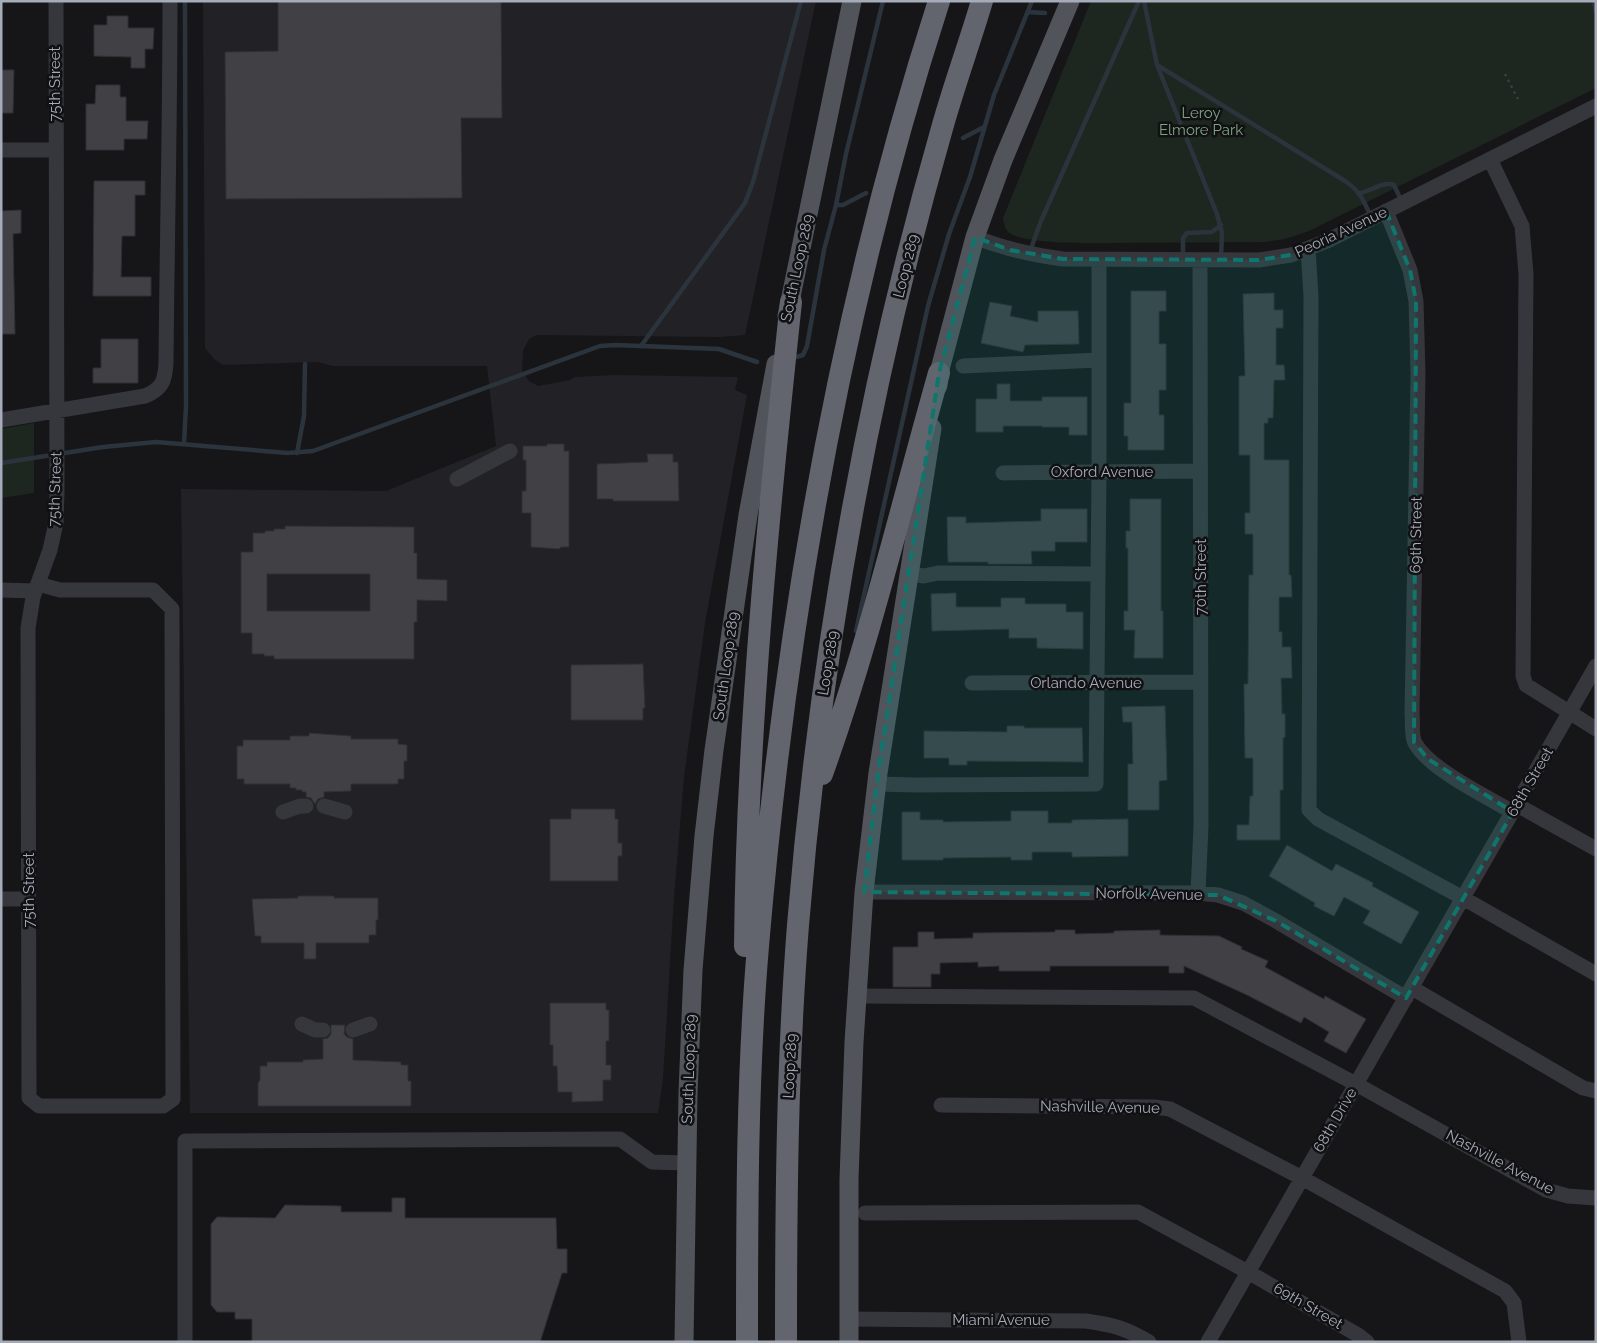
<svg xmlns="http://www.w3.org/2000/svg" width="1597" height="1343" font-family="Raleway,sans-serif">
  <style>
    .built { fill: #222125 }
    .green { fill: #1d261f }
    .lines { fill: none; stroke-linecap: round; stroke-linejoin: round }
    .stream { stroke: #2b343d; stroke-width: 4.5 }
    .building { fill: #404045; stroke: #302f34; fill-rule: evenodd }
    .path { stroke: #3c3e44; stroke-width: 2.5; stroke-dasharray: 2.5 4; stroke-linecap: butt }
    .minor { stroke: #36373d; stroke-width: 15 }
    .major { stroke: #52545c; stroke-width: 19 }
    .highway { stroke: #62656e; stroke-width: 22 }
    .marked { fill: #0f766e; fill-opacity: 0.2; stroke: #0f766e; stroke-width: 4; stroke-dasharray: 10 6; stroke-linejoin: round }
    .labels { text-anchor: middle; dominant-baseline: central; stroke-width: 5; stroke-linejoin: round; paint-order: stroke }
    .street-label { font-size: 15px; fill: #a6abb9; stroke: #111113 }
    .park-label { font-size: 15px; fill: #7ca580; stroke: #111113 }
  </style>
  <rect width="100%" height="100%" fill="#161618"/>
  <!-- built -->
  <path class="built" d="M202 1H816L745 335 718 337 537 335 529 339 523 351 522 371 529 381 538 386 570 380 575 377 614 375 738 377 735 390 747 395 705 623 684 777 674 897 663 1079 658 1113H190L181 489 386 491 496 446 487 366H333L318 362 223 365 214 359 205 348 203 4Z"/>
  <!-- green -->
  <path class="green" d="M1091 1H1596V88L1309 231 1285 239 1266 242C1213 242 1159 243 1106 243 1082 243 1031 244 1011 234 1005 231 1004 224 1003 218Z
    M34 423V493L1 498V429Z"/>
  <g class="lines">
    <!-- stream -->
    <path class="stream" d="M1144 1 1157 65 1217 214 1222 233 1221 258
      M1594 1 1596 13
      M1028 12 1045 13
      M1157 65 1345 181C1360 191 1364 201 1371 217
      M963 138 984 127
      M1360 193C1372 191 1382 181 1394 185L1402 202
      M836 205 846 154 883 1
      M1030 251 1041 221 1139 1
      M1183 258V238L1187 233 1212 232 1221 225
      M641 346 745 203 753 182 801 1
      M796 357 803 355 807 346 824 250 836 205H843L866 193
      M184 444 186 406 185 1
      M297 453 304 416 305 364
      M1 463 103 447 156 442 288 453 313 451 600 346 615 345 719 349 757 362
      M856 631 928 306 949 234 970 177 994 95 1032 1"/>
  </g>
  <!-- building -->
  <path class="building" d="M278 1H501L502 118H461L462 198 226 199 225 52 278 51Z
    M107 16H128V28H154L153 49H145V68H131V57L94 56V25H107Z
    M1 70H14L13 113H1Z
    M96 85H120V97H126V121H148L147 139H124V150H86V104H95Z
    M94 181H145V195H135V236H122L121 277H151V296H93Z
    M21 210V233L13 234 15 334H1V211Z
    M1131 291H1166V311H1159V344H1166V390H1159V415H1164V450H1128V436H1124V403H1131Z
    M1274 293V310H1283V328H1276V365H1284L1285 380H1274L1273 418H1268V423H1264V460H1289V575H1291L1292 597H1279V632H1282V647H1291L1292 678H1281L1282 714H1285V737L1283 738V790H1280V840H1237V825H1249L1250 796H1253V758H1245L1244 684H1248L1249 575H1253V534H1245V513H1250V455H1239V376H1245L1243 294Z
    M990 302 1012 306 1010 316 1038 322V311H1078L1079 344 1025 345 1023 352 981 343Z
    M101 339H138V383H93V368H101Z
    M997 384H1010V401H1042V397H1087V435H1069V427H1042V426H1003V432H976V399H997Z
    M547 444H564V451H569V547H561L559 549 531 547V513H522V491H526V460H523V446H547Z
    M647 454H673V462H678L679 501H613V499H597V464L648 462Z
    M1130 499H1161V611H1163V658H1134L1135 630H1124V611H1128V548H1126V531H1130Z
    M1041 509H1087V542H1055V551H1031L1032 564H988V562H948L947 517H966V523L1041 521Z
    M285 526 414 527V553H417V579L447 580V601L417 600V622H414V659H274V656H264V654H252V633H241V552H253V533H265V531H274V529H285ZM267 574H370V611H267Z
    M956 593V607H1001V598H1025V604H1066V612H1083V649L1037 648V638H1009V629L932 631 931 594Z
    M643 664 645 708H643V720H571V665Z
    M1165 706 1167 780 1159 781V810H1128V764H1133L1132 722H1123L1122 707Z
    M1007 726H1024V728H1082L1083 762 967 761V765H949V758H924V731L1007 732Z
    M309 733 351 736V739H398V744L407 745V761H404V779H398V784H351V791L324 792V797L318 799 315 804 311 798 306 797V792H302V790H296V788H290V784H244V779H237V746H243V740H290V736H309Z
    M571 809H615V819H618V843H622V856H618V881H550V819H571Z
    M1011 811H1048V823H1072V820L1128 819V856L1072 857V852H1032V860H1011V857L943 858V860H902V812H920V820H943V822L1011 821Z
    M1287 845 1332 871 1336 864 1373 883 1372 886 1419 912 1401 944 1363 923 1370 911 1344 897 1334 916 1314 906 1315 903 1269 876Z
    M298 896H334V898H378V920H376V935H369V943H316V959H304V943H261V936H255L252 899 298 898Z
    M1055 930H1075V934L1114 933V931L1160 930V935L1219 936 1242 947 1241 949 1268 961 1265 967 1324 999 1325 996 1366 1019 1346 1053 1324 1041 1329 1032 1304 1017 1301 1023 1247 995 1184 966V973H1169V966H1050V971H999V966L978 967V962L940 963V974H931V987H893V947H918V932H934V939L973 938V933L1055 932Z
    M550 1003H606V1010H609V1041H606V1065H611V1080H603V1101L572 1102V1092H558L557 1066H553V1045H550Z
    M331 1025H345L344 1034 347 1037 353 1039V1060L401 1062V1065H408V1081H411V1106H258V1083L260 1080V1066H267V1062H303V1060L323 1059V1039L328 1038 331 1034Z
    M392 1198H405V1218H556L557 1249H567V1273H562L540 1342H252V1319H235V1312H217L211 1305V1224L217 1217 275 1218 285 1205 341 1206V1212H392Z"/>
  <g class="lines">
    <!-- path -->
    <path class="path" d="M1505 74 1518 99"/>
    <!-- minor -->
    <path class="minor" d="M1 150H55
      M1490 159 1522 226 1526 274 1523 676 1526 685 1596 729
      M1386 211 1410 270 1416 301 1418 374 1412 713C1413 721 1411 736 1415 743 1429 769 1487 797 1513 812
      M975 237C1004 249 1032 255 1063 259L1259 260 1291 255 1327 241 1596 106
      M1308 249 1311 296 1309 810 1318 819 1463 898 1596 974
      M963 366 1099 360
      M1 420 145 396C162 389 165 381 166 363 167 242 170 122 170 1
      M1003 473 1200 471
      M457 479 510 451
      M910 574 924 576 938 573 1098 574
      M38 584 60 590H153L172 609 173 1099 163 1106H39L29 1098 28 628 33 597 50 550 56 523 57 492 56 1
      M1 590 35 591
      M972 683 1201 682
      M877 784 914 785 1096 784 1099 472V259
      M1517 805 1596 849
      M324 806 345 812
      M283 812 300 806H306
      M864 892 1198 893 1218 895 1243 903 1276 921 1406 998
      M1198 893 1201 826 1200 260
      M1 899H29
      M1412 988 1583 1088 1596 1091
      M857 996 1194 998 1356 1084 1546 1190 1568 1196 1596 1198
      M302 1024 315 1030H323
      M353 1030 370 1024
      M941 1105 1154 1107 1170 1109 1302 1178 1505 1291 1514 1303 1519 1342
      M865 1213 1138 1212 1248 1272 1358 1335 1367 1342
      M849 1319 1086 1321C1114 1325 1125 1328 1149 1342
      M185 1342V1141L620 1139 652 1162 686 1163
      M1208 1342 1596 666"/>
    <!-- major -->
    <path class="major" d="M787 316 852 1
      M938 386 939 373 975 237 1003 160 1070 1
      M684 1342 688 1093 693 970 704 836 714 750 748 515 776 364
      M849 1342V1179L854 1042 864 892 878 773 932 428"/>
    <!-- highway -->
    <path class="highway" d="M822 774C869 643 901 507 939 373
      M745 946C747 731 768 516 791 302
      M747 1342C747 1210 747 1077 758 946 785 626 840 307 939 1
      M786 1342C786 1203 787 1064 798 925 820 657 867 390 941 132 953 88 969 45 982 1"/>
  </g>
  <!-- marked area -->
  <path class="marked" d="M1386 211 1410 270 1416 301 1414 742 1428 759 1513 812 1406 998 1276 921 1218 895 864 892 878 773 939 373 975 237 1010 250 1063 259 1259 260 1291 255Z"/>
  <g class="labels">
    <!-- street labels -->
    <g class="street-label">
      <text transform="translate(55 84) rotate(-90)">75th Street</text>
      <text transform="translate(1341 232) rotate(-25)">Peoria Avenue</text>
      <text transform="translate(906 266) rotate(-76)">Loop 289</text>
      <text transform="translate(797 268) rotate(-78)">South Loop 289</text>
      <text x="1102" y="472">Oxford Avenue</text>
      <text transform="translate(55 489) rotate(-88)">75th Street</text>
      <text transform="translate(1416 535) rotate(-89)">69th Street</text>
      <text transform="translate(1201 577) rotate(-90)">70th Street</text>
      <text transform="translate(828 663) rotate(-81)">Loop 289</text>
      <text transform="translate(726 666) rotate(-82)">South Loop 289</text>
      <text x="1086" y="683">Orlando Avenue</text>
      <text transform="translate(1530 782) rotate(-60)">68th Street</text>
      <text transform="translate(29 890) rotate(-90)">75th Street</text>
      <text transform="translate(1149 894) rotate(1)">Norfolk Avenue</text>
      <text transform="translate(790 1066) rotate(-87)">Loop 289</text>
      <text transform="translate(689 1069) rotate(-88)">South Loop 289</text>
      <text transform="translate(1100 1107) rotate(1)">Nashville Avenue</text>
      <text transform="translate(1335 1120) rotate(-60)">68th Drive</text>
      <text transform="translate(1500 1162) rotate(28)">Nashville Avenue</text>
      <text transform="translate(1308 1306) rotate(30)">69th Street</text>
      <text x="1001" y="1320">Miami Avenue</text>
    </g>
    <!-- park labels -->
    <g class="park-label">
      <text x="1201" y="113">Leroy<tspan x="1201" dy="17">Elmore Park</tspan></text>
    </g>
  </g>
  <!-- border -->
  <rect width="1597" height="1343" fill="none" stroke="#a6abb9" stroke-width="5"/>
</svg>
